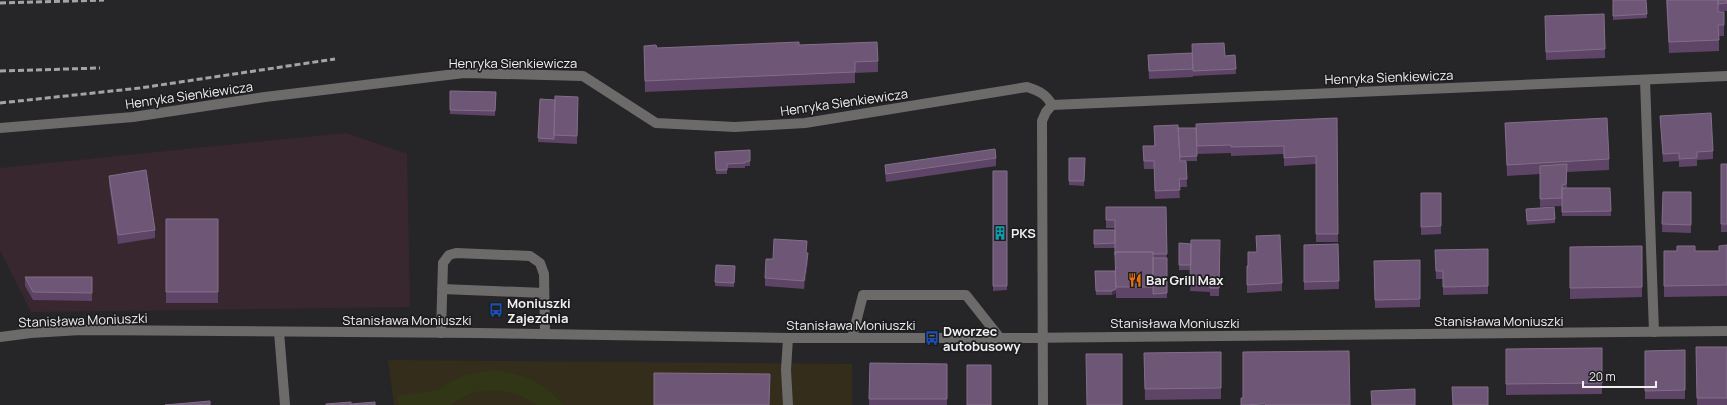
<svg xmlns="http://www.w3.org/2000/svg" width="1727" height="405" font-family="Manrope,sans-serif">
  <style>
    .industrial { fill: #39272f }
    .education { fill: #342d1c }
    .green { fill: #313616 }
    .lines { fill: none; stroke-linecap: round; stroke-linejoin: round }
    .lane { stroke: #6c6b6a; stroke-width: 10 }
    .street { stroke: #6c6b6a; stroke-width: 10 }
    .rail { stroke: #a4a4a6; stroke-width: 3; stroke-dasharray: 6 3; stroke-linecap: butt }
    .wall { fill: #5e4467 }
    .shaded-wall { fill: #413048 }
    .building { fill: #6e5676; stroke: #826e89 }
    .labels { text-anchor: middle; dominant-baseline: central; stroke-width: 3.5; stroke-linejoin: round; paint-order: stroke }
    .street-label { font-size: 13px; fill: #f0eff1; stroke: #1d1c1f }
    .poi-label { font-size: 13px; font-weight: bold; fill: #f0eff1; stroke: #1d1c1f; text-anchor: start }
  </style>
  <rect width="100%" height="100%" fill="#262628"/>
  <!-- industrial -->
  <path class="industrial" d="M346 133 407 154 410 307 31 312 0 250V168Z"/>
  <!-- education -->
  <path class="education" d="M388 360 852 364V405H394Z"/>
  <!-- green -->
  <path class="green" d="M493 370C522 374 544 382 563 405H536L522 396 504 391 494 390 474 392 465 396 450 405H399L397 396 438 390 452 381 466 375Z"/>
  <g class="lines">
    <!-- lane -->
    <path class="lane" d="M1645 80 1654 332
      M442 289 544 293
      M441 333 443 263 449 255 456 253 530 256 540 263 544 274 545 334
      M852 338 863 295H966L1000 338
      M788 405 786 370 788 338"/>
    <!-- street -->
    <path class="street" d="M0 128 133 117 265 97 464 73 583 76 656 123 735 127 805 123 1027 87C1039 91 1046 94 1052 105
      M279 332 285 405
      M0 337 31 333 81 330 479 333 788 338H1011L1727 331
      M1043 405 1042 121 1046 112 1052 105 1727 76"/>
    <!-- rail -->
    <path class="rail" d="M0 3 104 0
      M0 71 100 68
      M0 103 140 88 335 59"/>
  </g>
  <!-- wall -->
  <path class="wall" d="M1613 0H1646L1647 18 1613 20Z
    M1666 0H1727V11L1718 12 1724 25V36H1719V51L1669 53Z
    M1545 16 1605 49V58L1546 60Z
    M1192 44 1225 56 1235 55 1236 74 1193 76Z
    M799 45 878 61V72L855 73V83L645 92 644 46 657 48Z
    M1148 55 1193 69V77L1149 79Z
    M450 91 496 92 495 116 450 114Z
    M540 99 578 105 577 144 538 142Z
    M1660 116 1713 151V159L1697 160V166L1679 167V161L1663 162Z
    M1337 118 1338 242H1316V164L1284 166V154L1231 156V153L1197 154V161H1186L1187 187H1179L1180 198 1155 199 1154 169H1144L1143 154 1154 146V126L1178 128H1196Z
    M1505 123 1609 159V170L1567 172V188L1611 211V216H1562V206L1540 207V174L1507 176Z
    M750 150V166H745V168H727V174H716L715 152Z
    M996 158V166L886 182 885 173V165Z
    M1069 158H1085L1084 186 1069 185Z
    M1721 164H1727V232H1721Z
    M993 171H1007V290L993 291Z
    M109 176 155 230V238L118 244 109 184Z
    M1663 192H1691V233L1662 232Z
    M1421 193H1441V234L1421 235Z
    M1106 207H1166L1167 298H1116V293L1112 295H1096L1095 271H1115V248H1094V230H1115V228H1106Z
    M1526 209 1555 219V223L1527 225Z
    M166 219H218V303H166Z
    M1256 236 1282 283V291L1247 293V266H1248L1257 252Z
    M1220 240 1219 296H1210V292L1190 291 1191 270H1179V243L1191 244Z
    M1338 244 1339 289 1304 290V245Z
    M1727 245V296L1664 297V251H1719Z
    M1642 246V297L1570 299V247Z
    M1488 249V294L1443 295V279H1436L1435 250Z
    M773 259 808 261 804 289 765 286V278Z
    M1420 260V307L1375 308 1374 261Z
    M716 265 735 266 734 287 715 286Z
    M25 277H92V301L33 300 25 286Z
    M1696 347H1727V405H1697Z
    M1602 348V394L1506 395V349Z
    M1685 350V399H1645V351Z
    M1221 352V399L1145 400 1144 353Z
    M870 363 947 364V405H869Z"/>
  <!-- shaded-wall -->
  <path class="shaded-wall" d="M808 253V261L804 289V281Z
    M1116 289V293L1112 295V291Z"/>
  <!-- building -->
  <path class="building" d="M1613 0H1646L1647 14 1613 16Z
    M1667 0H1718V12H1724V25H1718L1719 40 1669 42Z
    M1718 0H1727V3L1718 4Z
    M1604 14 1605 49 1546 52 1545 16Z
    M799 42V45L877 42 878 61 855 62V72L645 81 644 46 656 45 657 48Z
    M1224 43 1225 56 1235 55 1236 69 1193 71 1192 44Z
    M1192 53 1193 69 1149 71 1148 55Z
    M450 91 496 92 495 111 450 110Z
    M555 96 578 97 577 136 554 135Z
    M540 99 555 100 554 139 538 138Z
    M1711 113 1713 151 1697 152V158L1679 159V153L1663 154 1660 116Z
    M1337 118 1338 234H1316V156L1284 158V146L1231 147V145L1197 146 1196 124Z
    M1607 118 1609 159 1507 165 1505 123Z
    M1178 125 1180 161H1186L1187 179H1179L1180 190 1155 191 1154 161H1144L1143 146H1155L1154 126Z
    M1178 128H1196L1197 156 1180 157Z
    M995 149 996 158 886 174 885 165Z
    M750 150V161L745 162V163L727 164V170H716L715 152Z
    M1069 158H1085L1084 181H1069Z
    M1567 164 1566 184 1562 185V198L1540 199V166Z
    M1721 164H1727V224H1721Z
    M146 170 155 230 118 235 109 176Z
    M993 171H1007V286H993Z
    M1562 188H1610L1611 211 1562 212Z
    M1663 192H1691V225L1662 224Z
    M1421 193H1441V226L1421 227Z
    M1106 207H1166L1167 254H1153V252H1115V255V220H1106Z
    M1554 207 1555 219 1527 221 1526 209Z
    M166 219H218V292H166Z
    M1094 230H1115V243L1094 244Z
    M1280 235 1282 283 1247 285V266H1248V252H1257L1256 236Z
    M774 239 807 241 806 253H808L804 281 765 278 766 259H773Z
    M1191 240H1220L1219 288H1210V284L1190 283Z
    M1179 243 1191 244V265H1179Z
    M1338 244 1339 281 1304 282V245Z
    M1727 245V285L1664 286V251H1677V246H1695V251H1719V246Z
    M1642 246V287L1570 288V247Z
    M1488 249V286L1443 287V271H1436L1435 250Z
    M1115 252H1153V287H1116Z
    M1153 258H1167V293L1153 294Z
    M1420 260V299L1375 300 1374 261Z
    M716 265 735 266 734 283 715 282Z
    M1095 271H1115L1116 289 1112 291H1096Z
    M25 277H92V293L33 292Z
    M1696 347H1727V398H1697Z
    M1602 348V383L1506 384V349Z
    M1685 350V390L1645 391V351Z
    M1349 351 1350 405H1266L1265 404 1241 405V398H1243V352Z
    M1221 352V388L1145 389 1144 353Z
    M1086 354H1122V405H1087Z
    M870 363 947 364V399H869Z
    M967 365H991V405H967Z
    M654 373 770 374 769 405H654Z
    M1452 387H1488V405H1453Z
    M1415 389V405H1372L1371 391Z
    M210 401V405H165Z
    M351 402V404L375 402V405H326V404Z"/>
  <!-- icons -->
  <defs>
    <symbol id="building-bare" viewBox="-9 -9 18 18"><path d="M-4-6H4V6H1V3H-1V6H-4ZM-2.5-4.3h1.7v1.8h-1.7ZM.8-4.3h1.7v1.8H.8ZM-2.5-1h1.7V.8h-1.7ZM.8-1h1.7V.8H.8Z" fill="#0f9aa8" stroke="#1d1c1f" stroke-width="2.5" paint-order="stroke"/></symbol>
    <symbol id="restaurant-bare" viewBox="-9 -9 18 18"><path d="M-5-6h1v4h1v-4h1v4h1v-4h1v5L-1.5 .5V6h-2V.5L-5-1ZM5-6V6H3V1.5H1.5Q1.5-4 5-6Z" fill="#e8710a" stroke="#1d1c1f" stroke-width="2.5" paint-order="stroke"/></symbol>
    <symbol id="bus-bare" viewBox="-9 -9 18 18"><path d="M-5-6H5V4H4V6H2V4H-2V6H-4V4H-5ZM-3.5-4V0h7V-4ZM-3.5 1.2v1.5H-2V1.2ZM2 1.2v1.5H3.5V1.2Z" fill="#1a4fb4" stroke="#1d1c1f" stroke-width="2.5" paint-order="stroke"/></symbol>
  </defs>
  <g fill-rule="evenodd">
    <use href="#building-bare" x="990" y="223" width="20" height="20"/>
    <use href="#restaurant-bare" x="1125" y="270" width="20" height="20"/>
    <use href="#bus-bare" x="486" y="300" width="20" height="20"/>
    <use href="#bus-bare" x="922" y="328" width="20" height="20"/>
  </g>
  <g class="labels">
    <!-- street labels -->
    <g class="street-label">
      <text x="513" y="63">Henryka Sienkiewicza</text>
      <text transform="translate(1389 77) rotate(-2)">Henryka Sienkiewicza</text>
      <text transform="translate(189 95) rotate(-8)">Henryka Sienkiewicza</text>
      <text transform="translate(844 102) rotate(-8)">Henryka Sienkiewicza</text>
      <text transform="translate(83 320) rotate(-2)">Stanisława Moniuszki</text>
      <text x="407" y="320">Stanisława Moniuszki</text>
      <text x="1499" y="321">Stanisława Moniuszki</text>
      <text x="1175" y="323">Stanisława Moniuszki</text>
      <text x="851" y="325">Stanisława Moniuszki</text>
    </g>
    <!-- poi labels -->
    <g class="poi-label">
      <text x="1011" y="233">PKS</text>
      <text x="1146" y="280">Bar Grill Max</text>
      <text x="507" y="303">Moniuszki<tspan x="507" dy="15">Zajezdnia</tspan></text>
      <text x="943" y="331">Dworzec<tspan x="943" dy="15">autobusowy</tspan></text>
    </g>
  </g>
  <!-- scale -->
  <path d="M1583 381v6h73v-6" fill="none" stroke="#f0eff1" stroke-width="2"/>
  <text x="1589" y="381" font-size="12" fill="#f0eff1" stroke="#1d1c1f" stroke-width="3" paint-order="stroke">20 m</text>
</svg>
